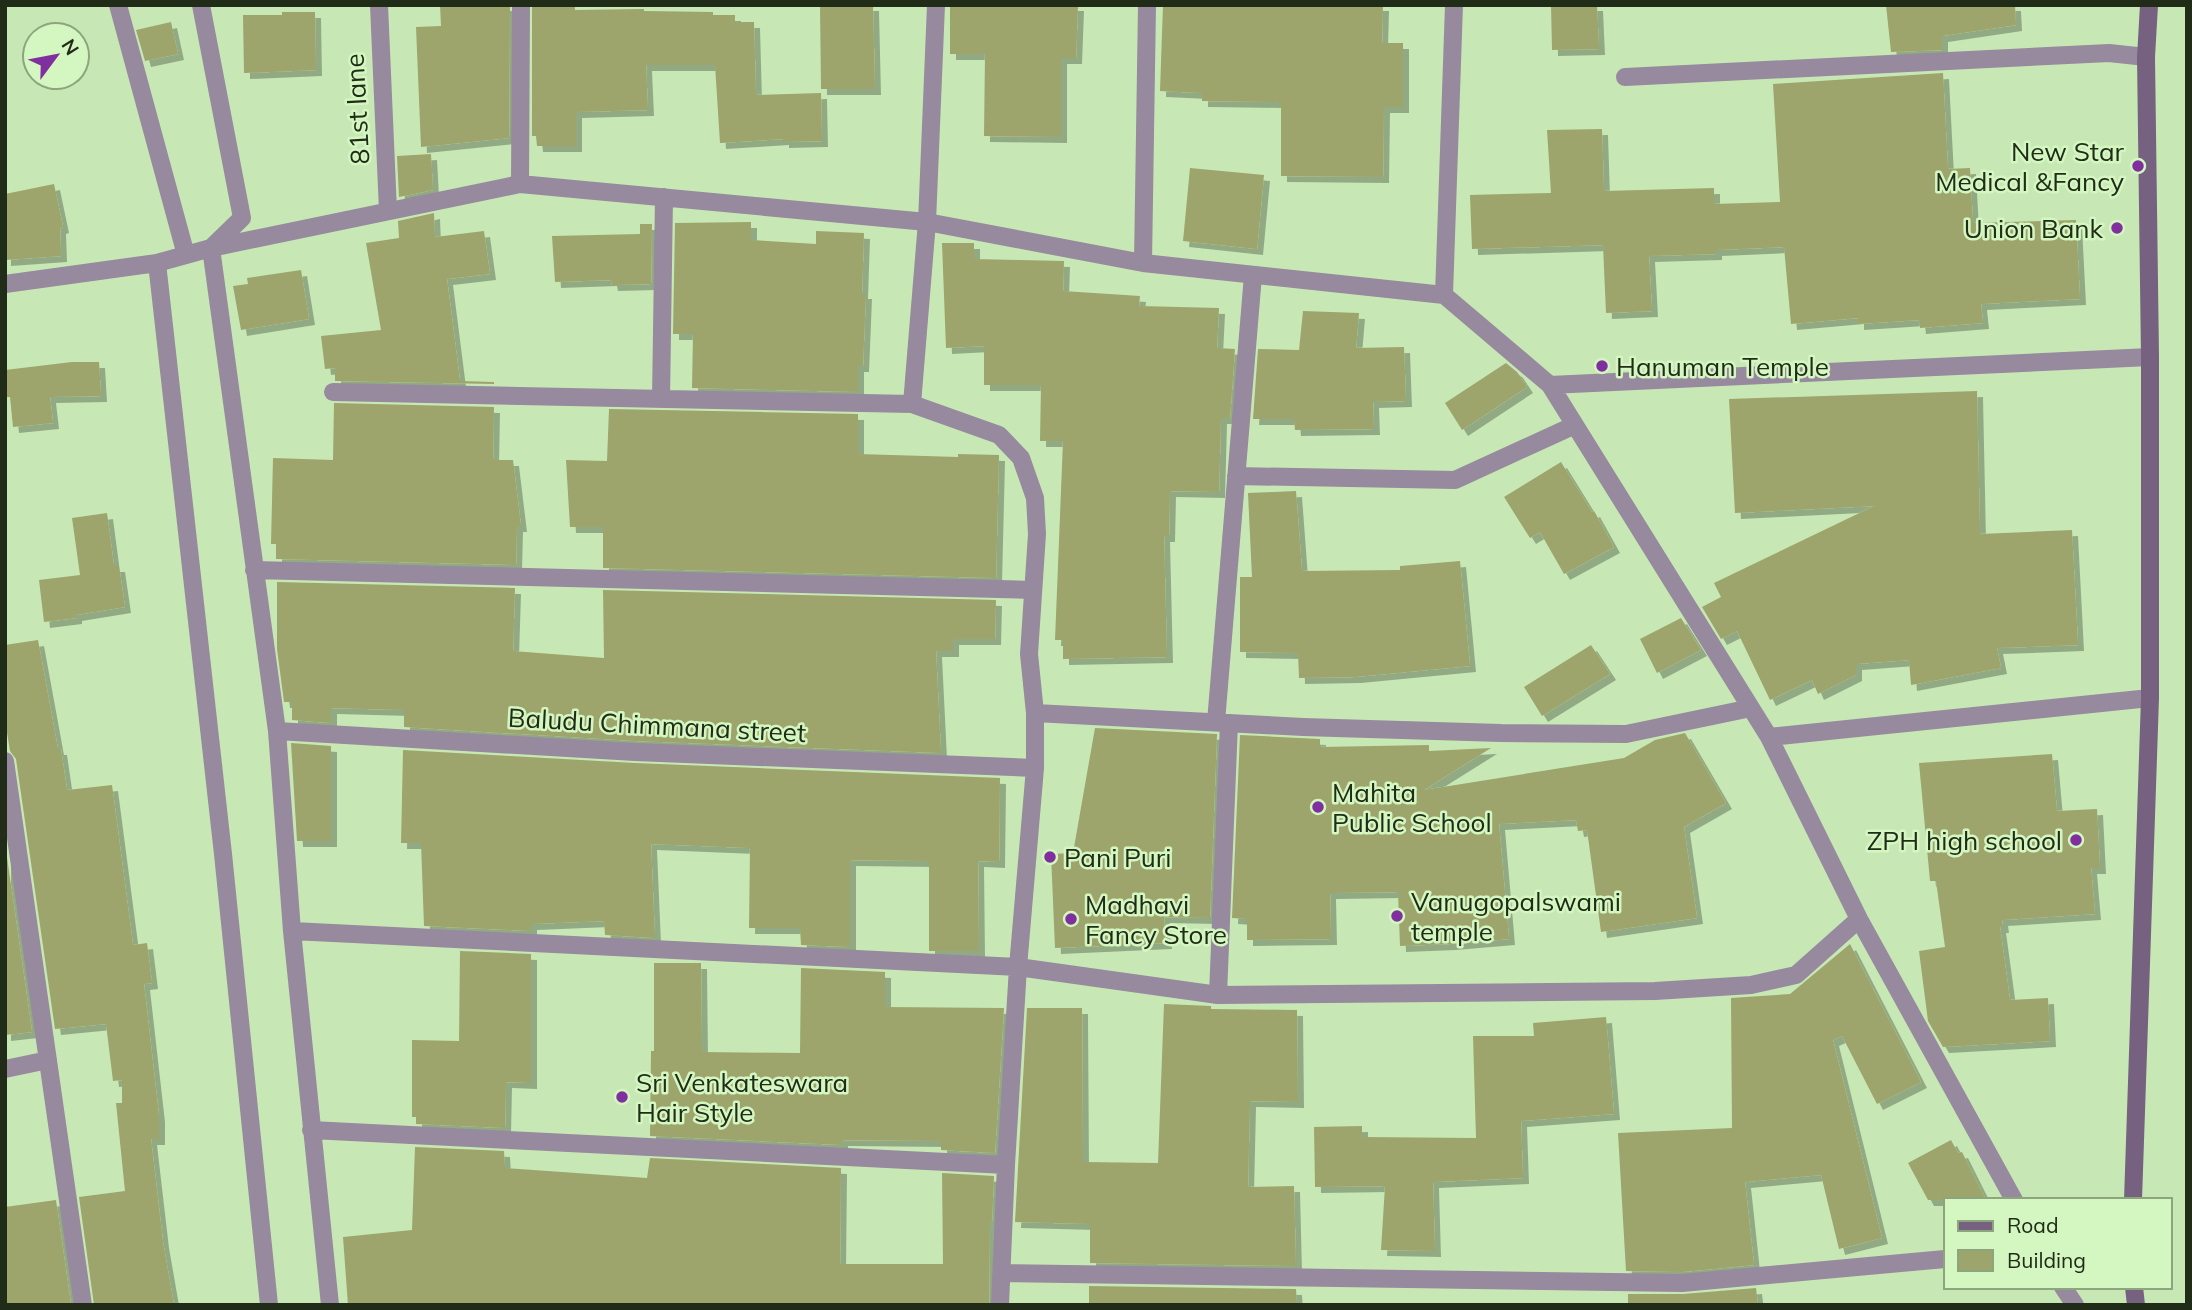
<svg xmlns="http://www.w3.org/2000/svg" width="2192" height="1310" font-family="Mulish,sans-serif">
  <style>
    .building { fill: #9da56c; filter: url(#shadow) }
    .lines { fill: none; stroke-linecap: round; stroke-linejoin: round }
    .street { stroke: #97899e; stroke-width: 18 }
    .secondary { stroke: #766180; stroke-width: 18 }
    .poi-dot { fill: #802f9f; stroke: #d4f6c1; stroke-width: 2.5 }
    .labels { text-anchor: middle; dominant-baseline: central; stroke-width: 5; stroke-linejoin: round; paint-order: stroke }
    .street-label { font-size: 26px; fill: #202c18; stroke: #d4f6c1 }
    .poi-label { font-size: 26px; fill: #202c18; stroke: #d4f6c1; text-anchor: start }
  </style>
  <defs>
    <filter id="shadow"><feDropShadow dx="6" dy="6" stdDeviation="0" flood-color="#0004"/></filter>
  </defs>
  <rect width="100%" height="100%" fill="#c7e8b4"/>
  <!-- building -->
  <path class="building" d="M440 5H510L509 138 421 147 416 27 441 26Z
    M532 5H575V10L644 9V11L713 12V15H735V22H754L756 95 821 93 822 141 783 142V139L720 143 715 65H646L648 110 576 112V146H537L536 136H532Z
    M820 5H873L875 89H821Z
    M950 5H1078L1076 58H1061V137L984 136 985 54H950Z
    M1163 5H1383L1382 43H1403V107H1384L1383 177 1281 176V105H1279V102L1202 101V93L1160 91Z
    M1551 5H1597L1599 49 1552 50Z
    M1886 5H2015L2016 25 1942 36V50L1891 52Z
    M282 12H315L316 70 244 73 243 15H282Z
    M171 22 178 54 145 61 136 30Z
    M1943 73 1948 169 1970 168 1973 223 2076 220 2080 299 1981 304 1983 323 1920 328 1919 320 1858 324V318L1791 324 1784 247 1716 250V254L1649 256 1652 311 1606 313 1603 245 1472 249 1470 195 1551 193 1547 130 1602 129 1604 191 1714 188V204L1780 202 1773 84Z
    M431 154 433 190 399 197 397 156Z
    M1190 168 1264 175 1257 249 1183 241Z
    M54 184 63 227 60 228 61 256 5 260V194Z
    M434 213 435 237 484 231 490 274 447 279 460 381 494 382V384L335 381V368L325 369 321 336 381 330 366 243 399 238 398 221Z
    M751 222V240L816 244V231L864 233 862 293H866L863 366H858V392L692 388 693 334H673L675 223Z
    M640 224H652L651 284 612 285 611 280 555 282 552 236 640 234Z
    M942 243H974V259L1064 261 1063 291 1140 296 1139 306 1219 308 1217 348 1235 349 1230 418H1221L1219 492 1170 491 1169 536H1164L1167 657 1063 659V640H1055L1063 441H1040L1041 385H984V346L946 348Z
    M301 270 309 319 241 330 233 286 248 284 247 278Z
    M1303 311 1359 313 1356 348 1404 347 1406 401 1373 402 1374 429 1295 430 1294 419H1253L1258 349 1299 350Z
    M72 362H99L101 396 50 397 53 423 13 427 10 397H5V370Z
    M1506 363 1517 372 1527 387 1462 430 1445 403Z
    M1977 391 1980 534 2072 530 2078 645 1997 648 2001 668 1911 685 1909 660 1856 664V675L1818 694 1812 680 1770 700 1737 631 1721 639 1702 607 1721 597 1714 583 1874 506 1735 513 1729 399Z
    M334 403 494 407 493 460H513L521 526H517L516 565 276 559V544H271L273 458 333 460Z
    M609 409 858 414V454L958 457V454L999 455 996 578 603 568V527H570L566 460 607 461Z
    M1561 462 1592 512 1594 511 1614 547 1564 574 1540 532 1530 538 1504 497Z
    M1296 491 1302 571 1400 570V566L1460 561 1470 666 1355 677 1299 678 1298 653 1240 652V577H1252L1248 493Z
    M107 513 114 566H119L125 607 76 615V618L44 622 39 580 80 575 72 518Z
    M277 582 515 588 513 651 604 658 603 590 996 600 995 639H953V651H936L941 753 636 741 404 727V710L331 708V723L292 720V702H284L277 649Z
    M1681 618 1701 650 1657 673 1640 639Z
    M38 640 58 749H61L67 790 112 785 133 945 147 943 152 983 144 984 159 1116V1139H151L163 1242 174 1305H94L79 1197 125 1191 116 1103H122V1080L113 1081 106 1024 55 1029 16 759 10 751 5 720V645Z
    M1591 645 1610 674 1542 716 1524 687Z
    M1095 728 1217 734 1210 918 1164 917 1166 943 1055 948 1051 854 1073 853Z
    M1685 733 1726 803 1684 827 1697 918 1601 932 1587 830 1578 831 1576 820 1499 824 1509 939 1450 944 1400 946 1398 892 1330 893 1331 939 1247 940V919L1232 918 1240 735 1320 739V747L1429 745V751L1491 748 1424 790 1624 758 1655 740Z
    M291 743 331 746V841H297Z
    M403 750 635 763 1000 778 999 862 978 861 979 951H929V861L850 860V947L801 945 800 928H749L750 848 651 844 655 938 605 935 604 921 531 924V931L424 926 421 843H401Z
    M2052 754 2057 811 2097 809 2100 868H2091L2095 914 2002 920 2003 927H2000L2010 1000 2048 998 2050 1041 1943 1047 1928 1021 1919 951 1945 947 1936 881H1930L1919 763Z
    M5 843 32 1032 5 1035Z
    M1850 944 1921 1082 1877 1104 1842 1036 1833 1040 1882 1238 1839 1249 1821 1175 1745 1182 1754 1265 1682 1272 1626 1271 1618 1133 1732 1128 1731 998 1790 994Z
    M460 951 531 954V1083L506 1082 505 1128 416 1124V1117H412V1040L459 1041Z
    M654 963H701L702 1052 800 1053 801 968 885 972V1007L1004 1008 995 1153 941 1150V1141L842 1140V1145L650 1136 651 1051H654Z
    M1164 1004 1211 1006V1009L1297 1010 1298 1102 1250 1101 1248 1187 1294 1186 1296 1266 1090 1263V1224L1015 1222 1027 1008H1082L1083 1162 1158 1163Z
    M1606 1017 1614 1114 1521 1121 1523 1178 1433 1182 1435 1251 1381 1250 1385 1186 1315 1187 1314 1127 1362 1126V1137L1476 1138 1473 1036H1534L1533 1023Z
    M1951 1140 1958 1153 1962 1152 1986 1200H1928L1908 1163Z
    M415 1147 504 1151 505 1168 647 1178 650 1158 841 1168 840 1264H943L942 1173 994 1176 992 1221H990L989 1305H348L343 1237 412 1230Z
    M56 1200 71 1305H5V1207Z
    M1089 1286 1296 1289 1297 1305H1089Z
    M1756 1288 1758 1305H1628V1294H1683Z"/>
  <g class="lines">
    <!-- street -->
    <path class="street" d="M118 5 186 255
      M379 5 388 211
      M936 5 927 222 912 404 999 435 1021 458 1035 498 1037 534 1029 654 1035 713V768L1018 967 1006 1165 1000 1305
      M1625 77 2109 53 2146 57
      M520 184 521 5
      M157 263 223 854 269 1305
      M1143 263 1147 5
      M5 284 157 263 211 248 242 218 201 5
      M1444 295 1454 5
      M1550 385 2150 357
      M333 392 912 404
      M661 399 664 197
      M1236 476 1455 480 1575 425
      M254 570 1033 590
      M1035 713 1303 727 1501 733 1626 734 1751 708
      M1216 722 1253 275
      M277 731 635 752 1035 768
      M1769 737 2150 698
      M5 761 83 1305
      M292 931 1018 967 1218 995 1655 991 1751 985 1796 975 1859 919
      M1218 995 1229 723
      M5 1069 48 1060
      M311 1130 1006 1165
      M1002 1273 1682 1283 1945 1259
      M2063 1287 2075 1305
      M330 1305 292 931 277 731 211 248 520 184 927 222 1143 263 1444 295 1550 385 1769 737 1859 919 2014 1200"/>
    <!-- secondary -->
    <path class="secondary" d="M2133 1200 2150 698V357L2146 57 2149 5
      M2134 1287 2136 1305"/>
  </g>
  <!-- markers -->
  <g class="poi-dot">
    <circle cx="2138" cy="166" r="7"/>
    <circle cx="2117" cy="228" r="7"/>
    <circle cx="1602" cy="366" r="7"/>
    <circle cx="1318" cy="807" r="7"/>
    <circle cx="2076" cy="840" r="7"/>
    <circle cx="1050" cy="857" r="7"/>
    <circle cx="1397" cy="916" r="7"/>
    <circle cx="1071" cy="919" r="7"/>
    <circle cx="622" cy="1097" r="7"/>
  </g>
  <g class="labels">
    <!-- street labels -->
    <g class="street-label">
      <text transform="translate(357 109) rotate(-93)">81st lane</text>
      <text transform="translate(657 725) rotate(3)">Baludu Chimmana street</text>
    </g>
    <!-- poi labels -->
    <g class="poi-label">
      <text x="2124" y="151" text-anchor="end">New Star<tspan x="2124" dy="30">Medical &amp;Fancy</tspan></text>
      <text x="2103" y="228" text-anchor="end">Union Bank</text>
      <text x="1616" y="366">Hanuman Temple</text>
      <text x="1332" y="792">Mahita<tspan x="1332" dy="30">Public School</tspan></text>
      <text x="2062" y="840" text-anchor="end">ZPH high school</text>
      <text x="1064" y="857">Pani Puri</text>
      <text x="1411" y="901">Vanugopalswami<tspan x="1411" dy="30">temple</tspan></text>
      <text x="1085" y="904">Madhavi<tspan x="1085" dy="30">Fancy Store</tspan></text>
      <text x="636" y="1082">Sri Venkateswara<tspan x="636" dy="30">Hair Style</tspan></text>
    </g>
  </g>
  <!-- border -->
  <rect width="2192" height="1310" fill="none" stroke="#202c18" stroke-width="14"/>
  <!-- legend -->
  <rect x="1944" y="1198" width="228" height="91" fill="#d4f6c1" stroke="#8ca57d" stroke-width="2"/>
  <rect x="1958" y="1221" width="35" height="10" fill="#766180" stroke="#8ca57d" stroke-width="2"/>
  <text x="2007" y="1233" font-size="21" fill="#202c18">Road</text>
  <rect x="1958" y="1250" width="35" height="21" fill="#9da56c" stroke="#8ca57d" stroke-width="2"/>
  <text x="2007" y="1268" font-size="21" fill="#202c18">Building</text>
  <!-- north arrow -->
  <g transform="translate(56 56) rotate(58)"><circle r="33" fill="#d4f6c1" stroke="#8ca57d" stroke-width="2"/>
  <path d="M0-5L12 26L0 18L-12 26Z" fill="#802f9f"/>
  <text y="-10" font-size="19" font-weight="bold" text-anchor="middle" fill="#202c18">N</text>
  </g>
</svg>
